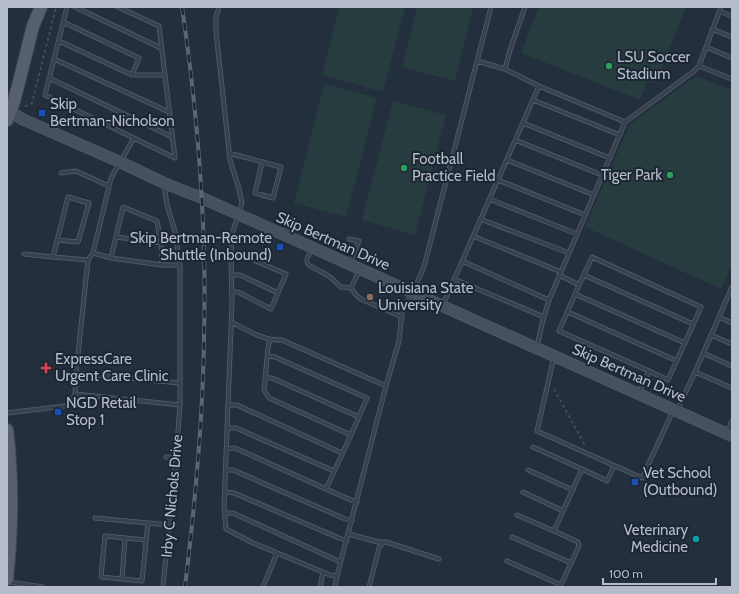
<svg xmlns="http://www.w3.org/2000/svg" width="739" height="594" font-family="Cabin,sans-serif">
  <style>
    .green { fill: #263c3f }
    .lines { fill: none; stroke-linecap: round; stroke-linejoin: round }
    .lane-casing { stroke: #565f6c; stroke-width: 5 }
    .secondary-casing { stroke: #565f6c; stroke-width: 12 }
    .primary-casing { stroke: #414a57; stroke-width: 14 }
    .path { stroke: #44595c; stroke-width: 1.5; stroke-dasharray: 3 3; stroke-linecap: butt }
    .lane { stroke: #38414e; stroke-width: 3.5 }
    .secondary { stroke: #465061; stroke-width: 11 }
    .primary { stroke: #56606e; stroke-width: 12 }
    .rail-casing { stroke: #5a6575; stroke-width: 4 }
    .rail { stroke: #1d2633; stroke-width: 2.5; stroke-dasharray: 8; stroke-linecap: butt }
    .leisure-dot { fill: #2e9e5b; stroke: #1d2633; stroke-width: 1.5 }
    .transit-dot { fill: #1a4fb4; stroke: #1d2633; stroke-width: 1.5 }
    .education-dot { fill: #8d6e63; stroke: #1d2633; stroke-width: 1.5 }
    .health-dot { fill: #e0444e; stroke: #1d2633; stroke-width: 1.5 }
    .culture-dot { fill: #0f9aa8; stroke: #1d2633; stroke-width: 1.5 }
    .labels { text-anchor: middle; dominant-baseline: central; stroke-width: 4; stroke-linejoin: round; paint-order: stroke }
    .poi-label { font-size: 15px; fill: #b4bcc9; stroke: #1d2633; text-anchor: start }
    .street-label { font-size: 15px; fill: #b4bcc9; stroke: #1d2633 }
  </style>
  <rect width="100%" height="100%" fill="#242f3e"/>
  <!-- green -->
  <path class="green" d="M339 7H405L383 92 322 75Z
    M417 7H473L455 81 402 67Z
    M539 7H686L656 83 648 80 640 100 521 53Z
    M696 76 732 90V265L721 289 585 227 630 124Z
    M324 84 377 98 346 217 294 203Z
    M393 101 446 115 415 235 362 220Z"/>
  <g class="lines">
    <defs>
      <path id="lane" d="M67 7 45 95 175 158 159 26 118 7
        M75 7 161 48
        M219 7 216 17V32L230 160 239 189 242 203 232 234 231 254 232 304 224 506 226 529 251 542 330 575 337 576 386 386 399 341 402 312 421 274 425 263 491 7
        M719 11 732 16
        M712 29 732 37
        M59 41 132 75 139 58 63 22
        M706 47 732 58
        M54 59 169 112
        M477 61 505 69 539 86 625 122 549 300 542 324 537 347
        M699 66 732 79
        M505 69 510 50 525 7
        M132 75H165
        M49 78 172 137
        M533 100 620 135
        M625 122 693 72 699 66 721 7
        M523 123 610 158
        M515 140 602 175
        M229 153 281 167 273 198 255 193 262 162
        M507 160 594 195
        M61 173 76 171 109 186
        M498 180 585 215
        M489 199 577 234
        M480 219 569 253
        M285 233 291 219
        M473 236 561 272
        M116 237 161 243
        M349 239 359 241 350 263
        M57 240 78 242 89 203 68 197 53 257 88 260
        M311 250C310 253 306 259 307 262 308 267 317 269 320 271 331 276 333 280 341 287L351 288
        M93 253 111 258 162 265 161 243 157 221 123 207 111 258
        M24 254 53 257
        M231 254 242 255 286 274 271 309 238 292H232
        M462 261 549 300
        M162 265H180
        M359 271 351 288 356 295 361 299 402 317
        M231 275H240L278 293
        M559 275 579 285 559 331 649 371 639 393
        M584 275 693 324
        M454 279 544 317
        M579 285 592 257 701 307 668 380 649 371
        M575 294 685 343
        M443 305 539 86
        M568 312 677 361
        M719 317 732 323
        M231 322C247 330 264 341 282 340L386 386
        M711 335 732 344
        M703 353 732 366
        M268 356 275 357 367 398 351 435 269 398 264 390 268 348 270 339
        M554 357 537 431 642 478 673 411
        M695 372 732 287
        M76 373 180 383
        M265 378H272L359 417
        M75 394 76 373 88 260 93 253 111 178 134 138
        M228 405H237L342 453
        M677 411 695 372 732 388
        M7 413 65 406 72 401 75 394 180 405
        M227 428H236L334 471
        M727 433 732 421
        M533 447 582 469
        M226 449 235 448 326 489 351 435
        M166 457 176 458
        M226 470H233L343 518 352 521
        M528 470 573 490
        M326 489 351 500 357 502
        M225 492 234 493 339 538 347 541
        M523 492 563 511
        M225 513H233L336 560 341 561
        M517 515 554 531
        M95 518 148 523
        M349 534 378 542H386L439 559
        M512 537 571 563
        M146 540 105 536 101 577 142 581 148 523 169 525
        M507 561 561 585
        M122 579 125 538
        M9 582 43 587
        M163 587 176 458 180 405V265L175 231 167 205 164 186
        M263 587 277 553
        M320 587 323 572
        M335 587 337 576
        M369 587 379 548 384 542
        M560 587 579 546 578 542 554 531 582 469 607 481 614 466"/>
      <path id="secondary" d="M7 110 22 119 120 162 164 183 202 198 732 436"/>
      <path id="primary" d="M7 120 14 101 19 82 33 26 41 7
        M7 430C13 479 12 530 7 579"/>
    </defs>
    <!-- lane casing -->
    <use href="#lane" class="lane-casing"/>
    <!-- secondary casing -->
    <use href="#secondary" class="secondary-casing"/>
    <!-- primary casing -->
    <use href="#primary" class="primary-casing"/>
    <!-- path -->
    <path class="path" d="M25 106 30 105 32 103 56 7
      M554 389 586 447"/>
    <!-- lane -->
    <use href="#lane" class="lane"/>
    <!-- secondary -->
    <use href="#secondary" class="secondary"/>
    <!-- primary -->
    <use href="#primary" class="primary"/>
    <defs>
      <path id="rail" d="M182 7C198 116 207 227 204 338 203 421 195 504 185 587"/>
    </defs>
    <!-- rail casing -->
    <use href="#rail" class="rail-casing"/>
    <!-- rail -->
    <use href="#rail" class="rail"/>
  </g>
  <!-- markers -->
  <g class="leisure-dot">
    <circle cx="609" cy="66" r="4"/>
    <circle cx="404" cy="168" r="4"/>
    <circle cx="670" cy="175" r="4"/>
  </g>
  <g class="transit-dot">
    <rect x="38" y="109" width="8" height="8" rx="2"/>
    <rect x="276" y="243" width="8" height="8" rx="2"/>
    <rect x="54" y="408" width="8" height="8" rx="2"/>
    <rect x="631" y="478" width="8" height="8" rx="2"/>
  </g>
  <circle class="education-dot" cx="370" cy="297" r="4"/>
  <path class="health-dot" d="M44 362h4v4h4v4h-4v4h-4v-4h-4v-4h4z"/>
  <circle class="culture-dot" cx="696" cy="539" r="4"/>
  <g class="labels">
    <!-- poi labels -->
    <g class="poi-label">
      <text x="617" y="57">LSU Soccer<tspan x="617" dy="17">Stadium</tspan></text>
      <text x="50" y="104">Skip<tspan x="50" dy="17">Bertman-Nicholson</tspan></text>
      <text x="412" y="159">Football<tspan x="412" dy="17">Practice Field</tspan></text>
      <text x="662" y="175" text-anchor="end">Tiger Park</text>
      <text x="272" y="238" text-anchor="end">Skip Bertman-Remote<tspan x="272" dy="17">Shuttle (Inbound)</tspan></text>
      <text x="378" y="288">Louisiana State<tspan x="378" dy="17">University</tspan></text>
      <text x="55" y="359">ExpressCare<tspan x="55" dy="17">Urgent Care Clinic</tspan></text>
      <text x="66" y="403">NGD Retail<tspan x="66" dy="17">Stop 1</tspan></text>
      <text x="643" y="473">Vet School<tspan x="643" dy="17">(Outbound)</tspan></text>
      <text x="688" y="530" text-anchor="end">Veterinary<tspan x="688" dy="17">Medicine</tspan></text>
    </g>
    <!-- street labels -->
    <g class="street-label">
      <text transform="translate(333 241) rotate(24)">Skip Bertman Drive</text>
      <text transform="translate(629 373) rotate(24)">Skip Bertman Drive</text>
      <text transform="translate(172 496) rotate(-85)">Irby C Nichols Drive</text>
    </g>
  </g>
  <!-- border -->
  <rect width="739" height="594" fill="none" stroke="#b4bcc9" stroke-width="16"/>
  <!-- scale -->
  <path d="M603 578v6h113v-6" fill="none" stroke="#b4bcc9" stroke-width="2"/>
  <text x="609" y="578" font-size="12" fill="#b4bcc9" stroke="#1d2633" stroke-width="3" paint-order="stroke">100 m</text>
</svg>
